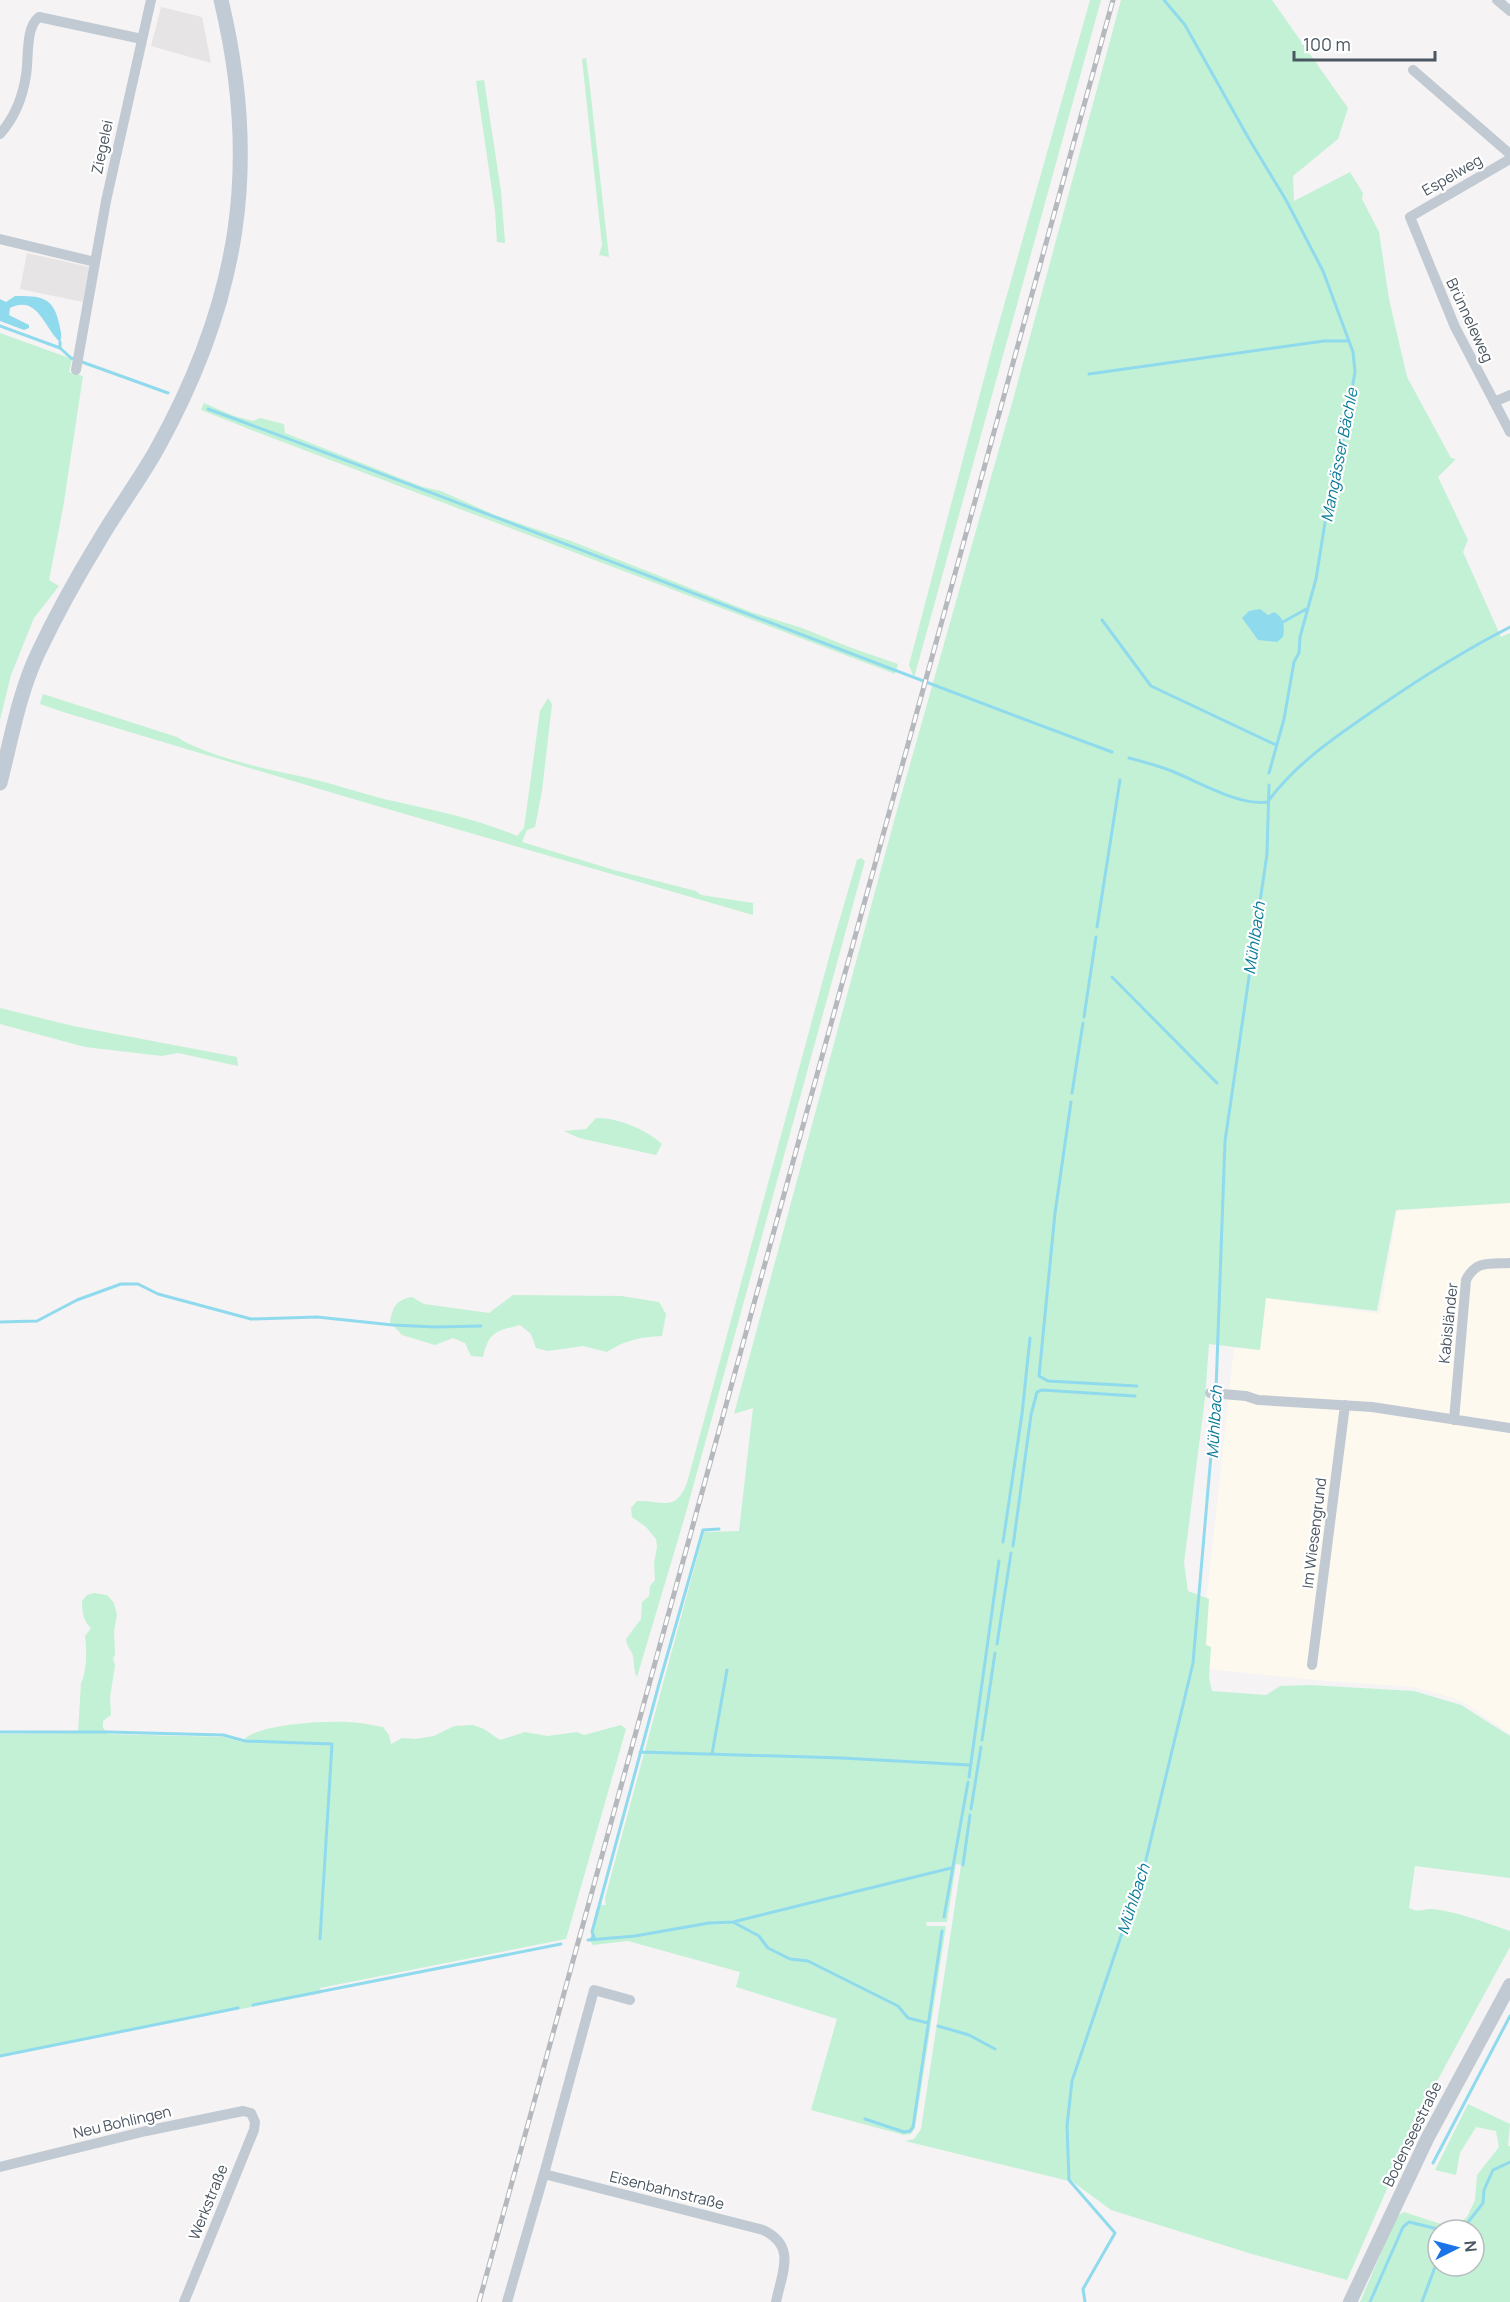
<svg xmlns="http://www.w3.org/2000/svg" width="1510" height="2302" font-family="Manrope,sans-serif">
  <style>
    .commercial { fill: #fdf9ef }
    .education { fill: #e6e4e5 }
    .green { fill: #c3f1d5; fill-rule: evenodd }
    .water { fill: #90daee }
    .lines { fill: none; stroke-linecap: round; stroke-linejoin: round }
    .stream { stroke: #90daee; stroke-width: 3 }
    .minor { stroke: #c1cad2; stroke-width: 10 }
    .tertiary { stroke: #c1cad2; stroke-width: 14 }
    .secondary { stroke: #c1cbd6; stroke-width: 15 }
    .rail-casing { stroke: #b5b8bd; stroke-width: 5 }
    .rail { stroke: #fff; stroke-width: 3; stroke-dasharray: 9; stroke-linecap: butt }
    .labels { text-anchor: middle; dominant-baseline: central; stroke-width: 4.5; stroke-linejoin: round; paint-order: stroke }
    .street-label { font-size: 15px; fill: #4a5661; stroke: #fff }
    .water-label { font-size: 16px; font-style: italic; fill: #0c7c9b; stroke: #fff }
  </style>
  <rect width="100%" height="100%" fill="#f5f3f3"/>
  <!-- commercial -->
  <path class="commercial" d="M1510 1203V1734L1462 1701 1415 1687 1327 1681 1199 1668 1234 1348 1260 1350 1265 1298 1380 1314 1397 1211Z"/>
  <!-- education -->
  <path class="education" d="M161 7 202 17 211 63 151 46Z
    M27 253 90 267 83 302 20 289Z"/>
  <!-- green -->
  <path class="green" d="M1090 0H1101L914 678 909 665 992 348Z
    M1121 0H1272L1348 108 1338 139 1293 176 1294 201 1350 172 1363 193 1362 199 1379 232 1389 299 1407 377 1451 458 1456 459 1438 477 1468 540 1463 552 1501 637 1510 633V1203L1396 1210 1377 1311 1266 1298 1260 1350 1209 1344 1205 1398 1184 1563 1188 1591 1209 1599 1206 1645 1211 1647 1209 1678 1212 1691 1266 1695 1280 1686 1309 1685 1414 1691 1461 1705 1510 1736V1878L1415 1866 1409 1908C1420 1913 1421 1909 1432 1909 1456 1911 1486 1923 1510 1931V1947L1423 2107 1347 2280 1252 2254 1111 2210 1073 2182 905 2141 914 2139 921 2129 961 1865 956 1864 947 1922H926L927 1926H946L915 2128 911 2134 904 2135 811 2110 837 2019 736 1987 740 1972 628 1941 593 1945 590 1941 596 1910 601 1905H606L605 1898 704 1532 739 1531 753 1408 734 1414 894 821 1014 396Z
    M586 58 589 79 609 257 599 255 602 245 582 59Z
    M484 80 501 191 505 243 497 242 495 211 476 81Z
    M0 333 72 359 69 372 83 376 63 508 49 580 59 586 34 618 11 675 0 720Z
    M204 403 234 416 253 421 260 418 284 424 285 433 423 487 441 491 495 515 571 541 751 612 802 628 849 647 898 664 895 674 254 431 201 410Z
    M43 694 177 737C205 756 270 770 304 777 331 783 357 792 384 799 428 809 475 818 517 836L524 828 540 711 548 698 552 704 542 791 535 827 527 830 522 842 614 870 696 891 701 895 753 903V915L343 796 63 712 40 704Z
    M861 858 865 861 685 1516 637 1677C633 1671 635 1661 632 1653 629 1648 627 1646 626 1639L641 1619 642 1602 649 1596 650 1586 655 1580 654 1563 657 1547 656 1539 646 1527 632 1517 631 1508 637 1501C663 1500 675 1513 687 1483L834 939 857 860Z
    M0 1008 73 1026 237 1057 238 1066 178 1053 162 1056 85 1047 0 1024Z
    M596 1118C619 1118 645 1129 662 1144L656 1155 579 1138 564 1131 586 1129Z
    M513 1295 621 1296 659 1302 666 1314 662 1336C641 1337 625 1340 607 1352L583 1346 548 1351 536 1348 531 1334 520 1325C497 1331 489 1331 483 1357L471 1356 465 1343 453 1338 435 1345 402 1335 390 1322C393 1306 396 1300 412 1297L424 1304 489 1313Z
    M94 1593 107 1595 114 1603 117 1615 114 1631 115 1655 113 1658 115 1666 110 1697 111 1715 103 1721V1728L108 1734 223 1737 242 1742C253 1724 325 1721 346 1722 358 1722 371 1725 383 1727L389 1735 391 1744 402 1738 415 1739 434 1736 454 1726 473 1725 484 1729 500 1740 525 1732 547 1736 577 1732 584 1735 621 1725 626 1729 566 1939 320 1988 322 1993 0 2056V1734L78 1733 81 1683C87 1671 87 1650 85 1636L91 1628C83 1621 82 1611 82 1601L87 1595Z
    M1468 2104 1510 2124 1508 2146H1510V2302H1360L1397 2216 1404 2212 1453 2228 1467 2217 1475 2200 1477 2175 1499 2147 1496 2131 1476 2127 1460 2153 1456 2175 1435 2170ZM1438 2230H1474V2266H1438Z"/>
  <!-- water -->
  <path class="water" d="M15 296C40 296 53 296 59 323 60 330 63 335 60 342 44 328 38 294 10 308L9 315 29 325V328L24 330 0 321V299L6 302Z
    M1260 609 1268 615 1274 612C1284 617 1285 627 1283 637L1277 642 1258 640 1242 618 1249 611Z"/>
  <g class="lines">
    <!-- stream -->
    <path class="stream" d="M1164 0 1185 25 1249 139 1286 200 1323 271 1353 352 1355 372 1340 457 1327 510 1316 579 1300 637 1299 653 1294 662 1284 719 1269 773
      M0 326 60 348 71 358 168 393
      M60 342V348
      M1089 374 1324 341H1349
      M208 409C510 520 809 640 1112 752
      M1102 620 1151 686 1276 745
      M1283 622 1308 608
      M1129 758C1144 762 1160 766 1174 772 1201 783 1239 806 1268 802
      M1269 800C1299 760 1340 734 1380 706 1422 677 1465 650 1510 627
      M1097 927 1120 780
      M1112 977 1217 1083
      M1084 1017 1096 937
      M1072 1093 1083 1023
      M1071 1102 1055 1213 1039 1376 1048 1381 1137 1386
      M0 1322 37 1321 77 1300 121 1284H138L158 1294 251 1319 317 1317 393 1325 435 1327 481 1326
      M1216 1390 1225 1141 1267 854 1269 785
      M1003 1542 1022 1414 1030 1338
      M1013 1546 1031 1415 1037 1392 1042 1390 1135 1396
      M997 1644 1011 1553
      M0 1732H108L223 1735 245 1741 332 1744 320 1939
      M982 1740 995 1653
      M640 1752 842 1758 970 1765
      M712 1754 727 1670
      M969 1777 999 1561
      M971 1809 981 1747
      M963 1865 970 1815
      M944 1917 968 1782
      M733 1922 759 1936 768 1948 790 1959 808 1961 898 2006 908 2018 928 2023
      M591 1939 594 1937 592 1932 659 1684 703 1530 719 1529
      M588 1940 635 1936 709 1923 733 1922 951 1868
      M253 2005 561 1944
      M938 2026 969 2035 995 2049
      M0 2056 238 2008
      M865 2119 904 2132 910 2131 913 2127 942 1931
      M1433 2163 1510 2016
      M1462 2230 1483 2203 1484 2190 1493 2170 1510 2162
      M1085 2302 1083 2289 1115 2233 1069 2180 1067 2126 1072 2081 1144 1868 1193 1663 1216 1397
      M1370 2302 1403 2227 1409 2222 1442 2230
      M1422 2302 1438 2259"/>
    <!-- minor -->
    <path class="minor" d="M1497 0 1510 11
      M1413 70 1510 154
      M0 134C14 118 23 96 26 75 29 59 25 27 39 17L142 39
      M1510 159 1410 217 1455 327 1510 432
      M0 239 95 262
      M76 370 106 201 151 0
      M1494 402 1510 395
      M1210 1393 1246 1396 1258 1400 1372 1407 1510 1428
      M1454 1420 1466 1280C1476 1260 1490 1264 1510 1263
      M1312 1665 1345 1405
      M0 2167 146 2131 243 2111 251 2113 255 2122 254 2130 184 2302
      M544 2174 594 1990 630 2000
      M507 2302 544 2174 763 2230C797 2246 782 2272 776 2302"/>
    <!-- tertiary -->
    <path class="tertiary" d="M1350 2302 1427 2139 1510 1985"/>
    <!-- secondary -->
    <path class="secondary" d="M0 783C11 740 19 693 38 653 56 615 77 577 99 541 117 510 139 481 157 449 239 301 261 166 221 0"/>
    <defs>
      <path id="rail" d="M479 2302 1113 0"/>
    </defs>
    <!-- rail casing -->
    <use href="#rail" class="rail-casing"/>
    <!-- rail -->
    <use href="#rail" class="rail"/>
  </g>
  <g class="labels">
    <!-- street labels -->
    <g class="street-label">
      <text transform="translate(102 147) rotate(-78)">Ziegelei</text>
      <text transform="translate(1452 175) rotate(-30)">Espelweg</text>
      <text transform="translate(1470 320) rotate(65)">Brünneleweg</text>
      <text transform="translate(1448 1323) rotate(-84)">Kabisländer</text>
      <text transform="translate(1314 1533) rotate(-83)">Im Wiesengrund</text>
      <text transform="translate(122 2122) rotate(-13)">Neu Bohlingen</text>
      <text transform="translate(1412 2134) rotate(-64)">Bodenseestraße</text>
      <text transform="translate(667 2190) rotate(14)">Eisenbahnstraße</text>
      <text transform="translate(208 2202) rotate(-68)">Werkstraße</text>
    </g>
    <!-- water labels -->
    <g class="water-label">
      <text transform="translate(1339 455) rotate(-79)">Mangässer Bächle</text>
      <text transform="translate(1254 938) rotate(-82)">Mühlbach</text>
      <text transform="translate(1214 1422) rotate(-87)">Mühlbach</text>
      <text transform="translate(1133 1899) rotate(-72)">Mühlbach</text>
    </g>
  </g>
  <!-- north arrow -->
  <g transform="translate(1456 2248) rotate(84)"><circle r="28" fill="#ffffff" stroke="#b7bbc0" stroke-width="1.5"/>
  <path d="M0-4.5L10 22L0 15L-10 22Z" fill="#1a73e8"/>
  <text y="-9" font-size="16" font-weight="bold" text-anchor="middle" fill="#4a5661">N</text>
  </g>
  <!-- scale -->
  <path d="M1294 51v9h141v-9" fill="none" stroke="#4a5661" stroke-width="3"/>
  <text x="1303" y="51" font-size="18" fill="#4a5661" stroke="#ffffff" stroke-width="4.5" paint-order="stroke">100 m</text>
</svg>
